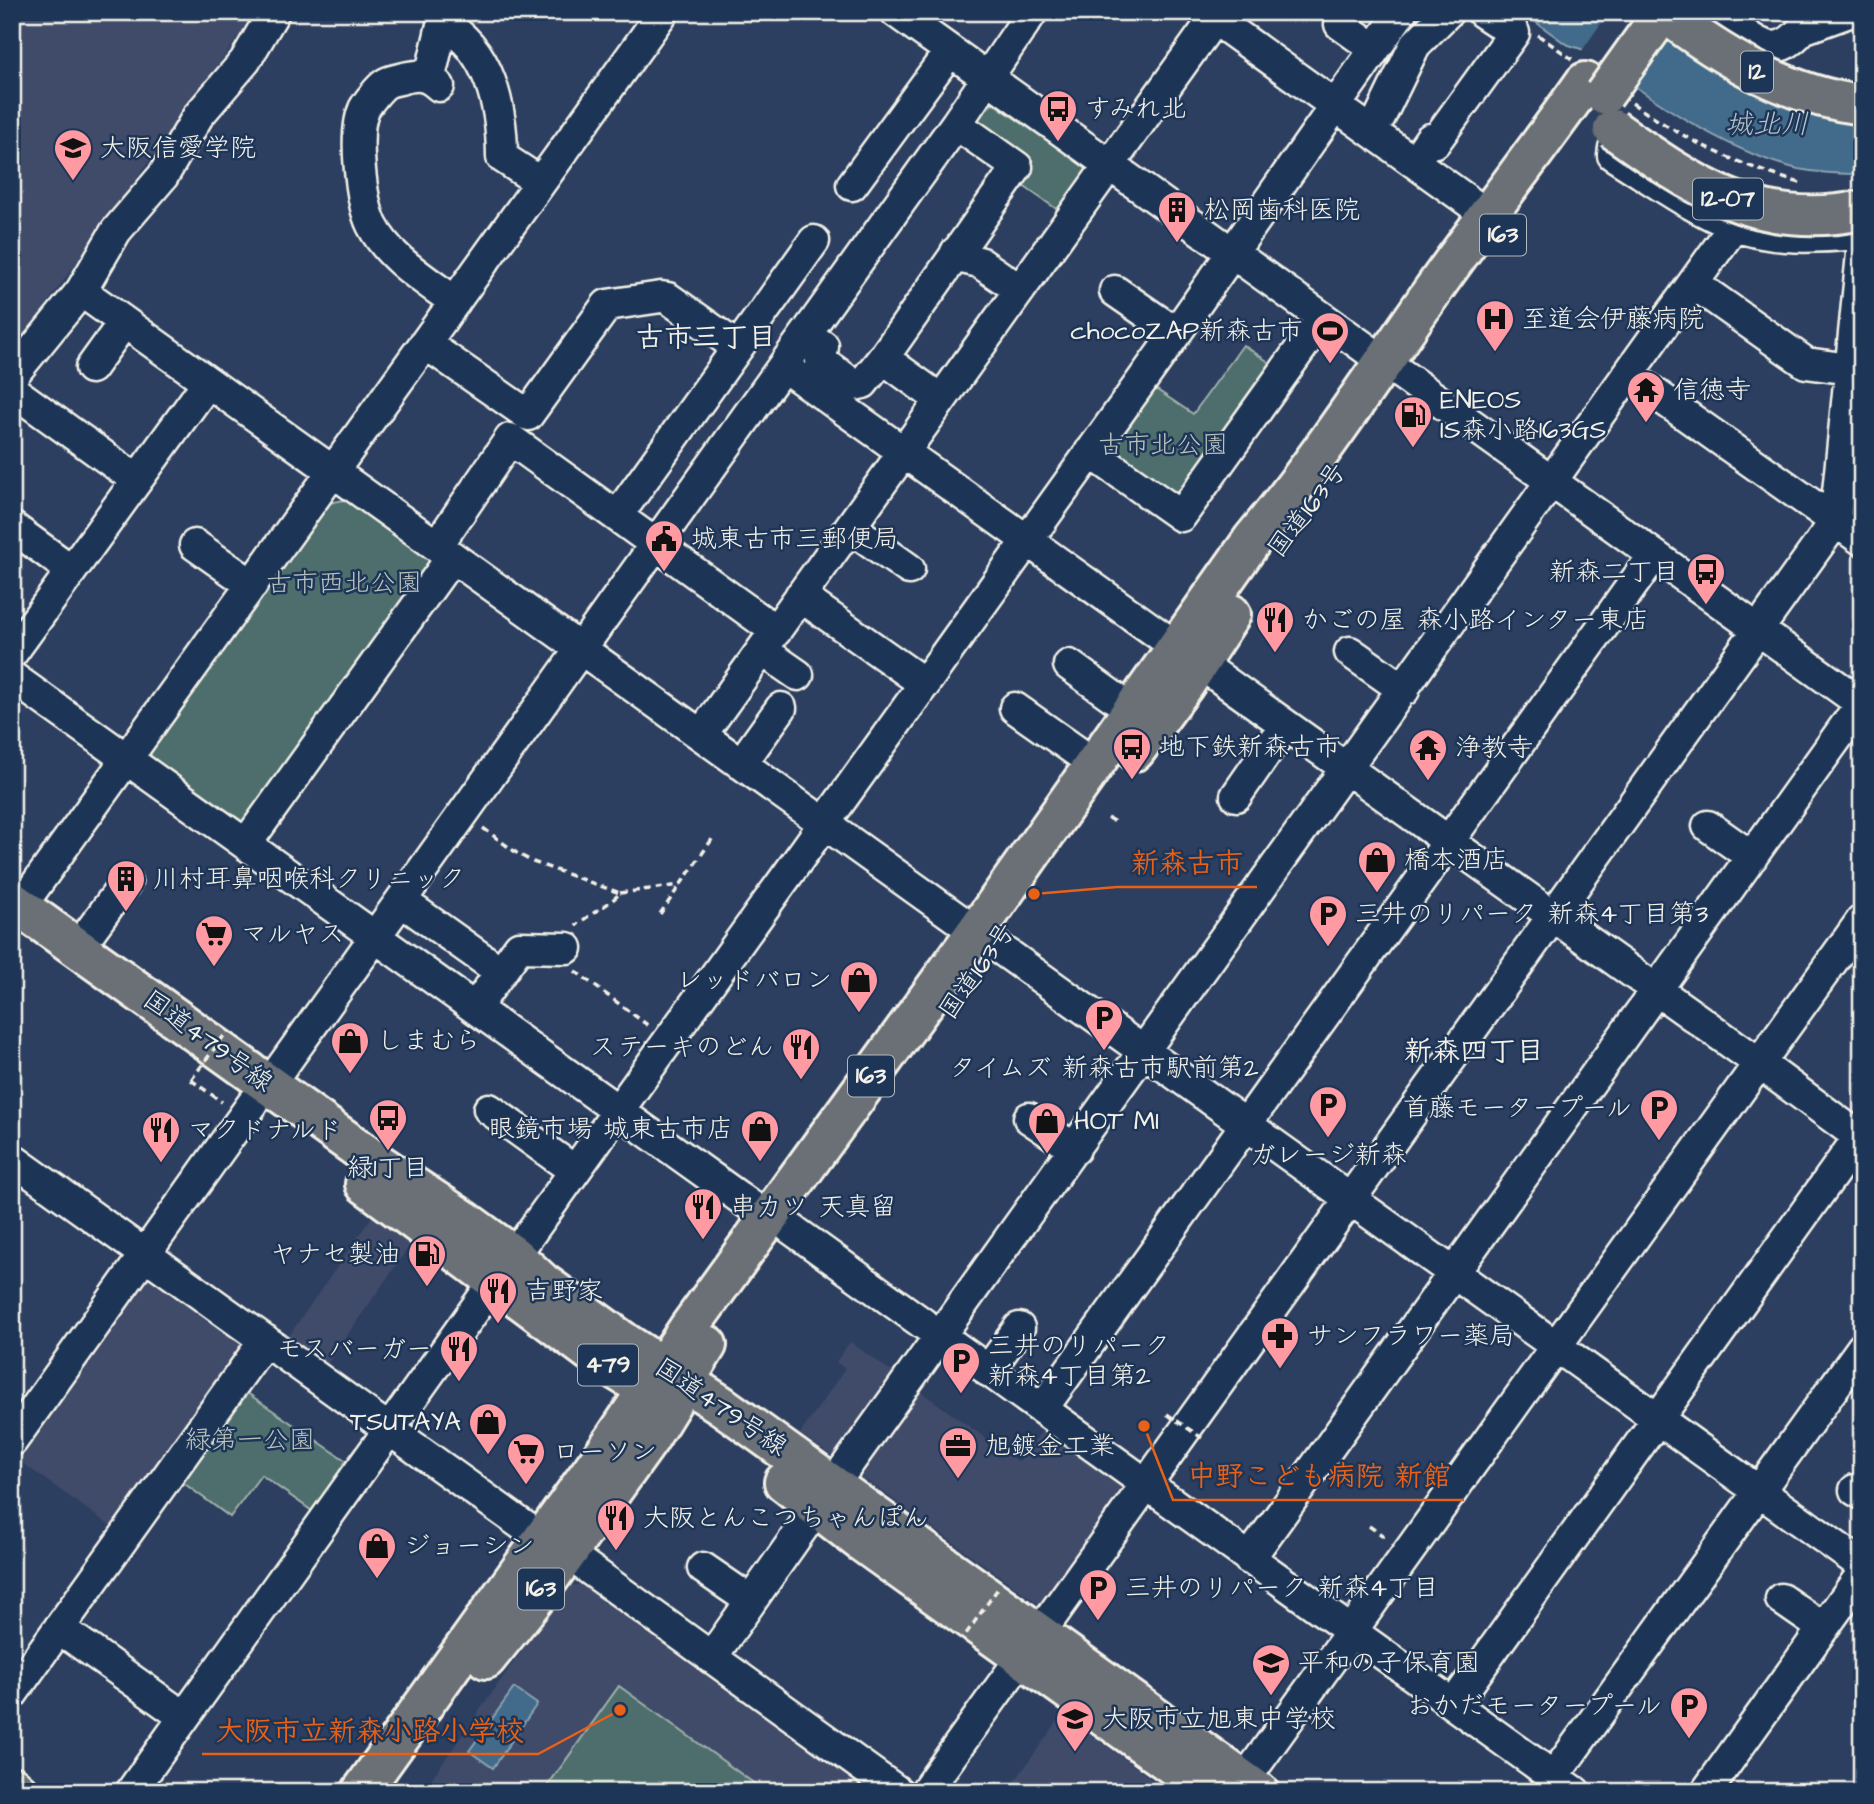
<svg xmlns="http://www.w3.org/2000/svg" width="1874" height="1804" font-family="'Architects Daughter','Klee One',sans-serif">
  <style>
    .built { fill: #404b6b }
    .green { fill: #4e6e6d; stroke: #a1b0aa; stroke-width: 2 }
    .water { fill: #426b8a; stroke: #89a1b0; stroke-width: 2 }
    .pier { fill: #2d3f60 }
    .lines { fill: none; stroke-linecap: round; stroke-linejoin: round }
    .minor-casing { stroke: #f4f1e8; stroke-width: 35 }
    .major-casing { stroke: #f4f1e8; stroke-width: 42 }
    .highway-casing { stroke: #f4f1e8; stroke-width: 44 }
    .path { stroke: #f4f1e8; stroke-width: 3.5; stroke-dasharray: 7 5; stroke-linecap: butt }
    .minor { stroke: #1d3557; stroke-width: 30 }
    .major { stroke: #6b6f75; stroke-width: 37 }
    .highway { stroke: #6b6f75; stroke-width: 38 }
    .highway-bridge-casing { stroke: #f4f1e8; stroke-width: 44; stroke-linecap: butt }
    .path-bridge { stroke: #f4f1e8; stroke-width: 3.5; stroke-dasharray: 7 5; stroke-linecap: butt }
    .highway-bridge { stroke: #6b6f75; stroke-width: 38 }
    .labels { text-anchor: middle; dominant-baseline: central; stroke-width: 5; stroke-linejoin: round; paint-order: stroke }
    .shield { fill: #1d3557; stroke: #b4b9bc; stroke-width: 2 }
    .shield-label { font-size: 24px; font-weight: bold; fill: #f4f1e8 }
    .poi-label { font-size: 26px; fill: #f4f1e8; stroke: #1d3557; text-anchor: start }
    .park-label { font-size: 26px; fill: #bac3bd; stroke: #1d3557 }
    .street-label { font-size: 26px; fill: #f4f1e8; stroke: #1d3557 }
    .water-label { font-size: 28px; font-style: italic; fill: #b6c2c7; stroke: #1d3557 }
    .neighbourhood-label { font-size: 28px; font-weight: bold; fill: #f4f1e8; stroke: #1d3557 }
    .leader { fill: none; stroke: #e96117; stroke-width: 2.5 }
    .callout-dot { fill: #e96117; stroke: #1d3557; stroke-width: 2.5 }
    .callout-label { font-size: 28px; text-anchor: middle; font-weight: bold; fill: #e96117; stroke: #1d3557; stroke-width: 5; stroke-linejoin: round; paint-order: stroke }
  </style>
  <rect width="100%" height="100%" fill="#2d3f60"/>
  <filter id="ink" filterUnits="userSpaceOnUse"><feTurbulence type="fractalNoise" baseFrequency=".0143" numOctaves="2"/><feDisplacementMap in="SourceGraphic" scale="14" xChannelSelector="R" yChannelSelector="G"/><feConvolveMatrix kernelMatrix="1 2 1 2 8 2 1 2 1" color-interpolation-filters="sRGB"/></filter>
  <g filter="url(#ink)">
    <!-- built -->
    <path class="built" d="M12 12H256L12 352Z
      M376 1211 415 1238 323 1370 284 1343Z
      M146 1272 252 1348 119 1532 14 1457Z
      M850 1342 899 1377 839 1461 800 1434 845 1369 836 1362Z
      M914 1387 1019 1462 1042 1431 1125 1490 1042 1606 855 1472Z
      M582 1584 877 1792H422L538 1628 570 1586Z
      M1063 1714 1169 1792H1007Z"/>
    <!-- green -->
    <path class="green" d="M993 103 1088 169 1061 212 1016 181 971 124Z
      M1243 345 1278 368 1172 503 1109 447 1151 386 1193 414Z
      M349 499 431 556 434 569 256 820 241 822 151 757 148 744 319 505Z
      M240 1388 351 1464 315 1513 261 1475 230 1517 178 1479Z
      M619 1686 766 1792H543Z"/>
    <!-- water -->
    <path class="water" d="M1522 12H1645L1862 107V174C1841 174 1819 173 1798 169 1723 151 1645 95 1584 50L1566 44Z
      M514 1688 537 1704 493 1768 469 1751Z"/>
    <!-- pier -->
    <path class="pier" d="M1609 12H1651L1676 29 1633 88 1581 52Z"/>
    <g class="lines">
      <defs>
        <path id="minor" d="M896 12 1862 704
          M1205 12 1475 206
          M1349 12 1340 24 1375 49
          M1717 12C1760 45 1777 70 1815 12
          M442 23C490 48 502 108 502 157L540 182
          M1805 28 1849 12
          M430 77 445 12
          M439 86C427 74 417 74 400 79 396 80 389 81 385 84 379 88 368 102 364 109 353 133 361 202 372 225 389 259 426 280 455 302
          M1380 117 1415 45 1448 12
          M1614 148 1613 155C1652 179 1691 208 1734 225 1773 241 1820 237 1861 234
          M1414 162 1430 139 1435 142 1514 33 1482 12
          M852 185 950 51
          M956 252 966 259 979 262 1020 290
          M1694 284 1806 363 1850 369 1862 366
          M81 291 976 932
          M1115 291 1176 333
          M806 334 823 346 821 361 854 385 863 383 883 358 1017 167 956 124
          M426 344 528 415 607 305 661 297 668 298 737 347
          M883 358 941 400
          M783 366 1759 1063 1862 1139
          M91 368 124 322
          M1629 375 1862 540
          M12 376 81 291 116 231 163 176 198 116 245 61 274 12
          M12 390 137 480
          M1090 452 1181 516 1322 319
          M628 501 814 241
          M12 527 71 570
          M850 527 909 569
          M195 545 252 585
          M437 546 510 439 776 631
          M800 596 925 684
          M762 650 798 675
          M1350 652 1404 690
          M12 653 208 382
          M1069 665 1133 711
          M12 677 768 1218
          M1015 708 1096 765
          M701 735 1214 19
          M741 764 781 708
          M1236 796 1285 725
          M1708 826 1752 857
          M246 844 452 557
          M20 907 663 12
          M414 910 501 972
          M995 945 1862 1565
          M78 948 126 882
          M475 1008 519 947 567 948
          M269 1085 956 124 1032 12
          M489 1109 575 1171
          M1029 1118 1075 1149
          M12 1159 542 1539
          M790 1228 1575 1792
          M514 1256 1176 333 1401 12
          M988 1371 1019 1328
          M1042 1409 1654 555
          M12 1441 253 1103
          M833 1485 1734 226
          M1855 1490 1862 1494
          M567 1553 898 1792
          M1249 1559 1861 704
          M703 1568 751 1601
          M1781 1599 1823 1628
          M59 1628 184 1717
          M1039 1634 1835 522 1862 254V233
          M711 1658 818 1506
          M12 1694 265 1340
          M1454 1704 1862 1133
          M1554 1776 1862 1348
          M1244 1781 1862 920
          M131 1792 495 1281
          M925 1792 1022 1657
          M1706 1792 1862 1574"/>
        <path id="major" d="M12 1785 20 1792"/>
        <path id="highway" d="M1135 751 1185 684 1231 614
          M12 901 378 1163 463 1219 514 1256 542 1282 627 1344 721 1405 1259 1792
          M365 1184 611 1367 668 1402
          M784 1482 863 1543 1210 1792
          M486 1659 533 1601 648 1441 707 1345
          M361 1792 615 1438 688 1329 976 932 1253 539C1318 461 1373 376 1431 293 1481 222 1535 153 1585 82"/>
      </defs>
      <!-- minor casing -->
      <use href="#minor" class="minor-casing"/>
      <!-- major casing -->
      <use href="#major" class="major-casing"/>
      <!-- highway casing -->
      <use href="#highway" class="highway-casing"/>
      <!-- path -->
      <path class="path" d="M1538 35 1572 59
        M1632 103C1684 140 1742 167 1804 184
        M1108 818 1118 824
        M483 828 518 854 533 862 620 893C607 907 590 913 576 926
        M620 893 680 885
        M660 914 713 838
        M575 971 650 1027
        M191 1080 222 1102
        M1369 1526 1388 1539"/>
      <!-- minor -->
      <use href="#minor" class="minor"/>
      <!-- major -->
      <use href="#major" class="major"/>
      <!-- highway -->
      <use href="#highway" class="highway"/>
      <defs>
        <path id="highway-bridge" d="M1664 12C1723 58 1787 95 1862 105
          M1604 95 1663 12
          M1613 129C1692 185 1759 232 1862 210"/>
      </defs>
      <!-- highway-bridge casing -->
      <use href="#highway-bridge" class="highway-bridge-casing"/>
      <!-- path-bridge -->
      <path class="path-bridge" d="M191 1080 226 1033
        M1167 1414 1202 1438
        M966 1634 999 1587"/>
      <!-- highway-bridge -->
      <use href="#highway-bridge" class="highway-bridge"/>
    </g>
  </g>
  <!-- icons -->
  <defs>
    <symbol id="bus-pin" viewBox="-11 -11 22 30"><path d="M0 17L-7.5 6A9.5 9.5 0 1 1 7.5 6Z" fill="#ff9aa2" stroke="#1d3557"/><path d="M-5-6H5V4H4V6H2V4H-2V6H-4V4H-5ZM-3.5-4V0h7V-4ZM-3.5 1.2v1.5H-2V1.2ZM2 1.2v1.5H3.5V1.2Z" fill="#111"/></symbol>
    <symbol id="school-pin" viewBox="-11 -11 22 30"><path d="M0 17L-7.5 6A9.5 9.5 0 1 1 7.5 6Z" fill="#ff9aa2" stroke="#1d3557"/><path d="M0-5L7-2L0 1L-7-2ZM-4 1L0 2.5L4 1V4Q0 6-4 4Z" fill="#111"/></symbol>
    <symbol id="building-pin" viewBox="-11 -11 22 30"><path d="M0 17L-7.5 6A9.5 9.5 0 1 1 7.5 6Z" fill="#ff9aa2" stroke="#1d3557"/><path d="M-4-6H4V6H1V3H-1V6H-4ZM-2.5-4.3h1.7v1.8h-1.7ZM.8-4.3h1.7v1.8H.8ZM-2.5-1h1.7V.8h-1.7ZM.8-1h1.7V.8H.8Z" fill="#111"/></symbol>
    <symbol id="hospital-pin" viewBox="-11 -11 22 30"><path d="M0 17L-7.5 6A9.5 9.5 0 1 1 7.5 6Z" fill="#ff9aa2" stroke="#1d3557"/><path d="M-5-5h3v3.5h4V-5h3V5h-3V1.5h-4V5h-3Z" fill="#111"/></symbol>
    <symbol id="stadium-pin" viewBox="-11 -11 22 30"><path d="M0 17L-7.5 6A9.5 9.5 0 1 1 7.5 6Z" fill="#ff9aa2" stroke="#1d3557"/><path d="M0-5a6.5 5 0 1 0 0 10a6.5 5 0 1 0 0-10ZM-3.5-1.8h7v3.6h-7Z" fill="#111"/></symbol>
    <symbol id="temple-pin" viewBox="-11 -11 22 30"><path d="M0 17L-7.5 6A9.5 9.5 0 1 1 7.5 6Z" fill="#ff9aa2" stroke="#1d3557"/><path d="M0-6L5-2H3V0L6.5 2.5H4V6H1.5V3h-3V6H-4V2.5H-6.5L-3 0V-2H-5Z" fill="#111"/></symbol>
    <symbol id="fuel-pin" viewBox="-11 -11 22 30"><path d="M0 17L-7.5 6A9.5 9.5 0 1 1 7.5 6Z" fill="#ff9aa2" stroke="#1d3557"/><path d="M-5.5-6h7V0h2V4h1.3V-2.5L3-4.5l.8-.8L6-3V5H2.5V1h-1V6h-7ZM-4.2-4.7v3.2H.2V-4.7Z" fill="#111"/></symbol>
    <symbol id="civic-pin" viewBox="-11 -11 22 30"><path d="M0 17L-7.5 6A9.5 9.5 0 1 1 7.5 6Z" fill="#ff9aa2" stroke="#1d3557"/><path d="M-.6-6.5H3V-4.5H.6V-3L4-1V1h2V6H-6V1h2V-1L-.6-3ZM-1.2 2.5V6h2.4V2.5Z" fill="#111"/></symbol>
    <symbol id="restaurant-pin" viewBox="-11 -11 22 30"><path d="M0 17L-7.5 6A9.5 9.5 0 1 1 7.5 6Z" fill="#ff9aa2" stroke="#1d3557"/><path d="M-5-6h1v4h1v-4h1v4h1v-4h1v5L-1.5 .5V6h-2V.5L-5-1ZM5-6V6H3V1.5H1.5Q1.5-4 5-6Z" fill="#111"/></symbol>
    <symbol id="shop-pin" viewBox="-11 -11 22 30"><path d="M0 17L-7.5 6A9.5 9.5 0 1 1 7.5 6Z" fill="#ff9aa2" stroke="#1d3557"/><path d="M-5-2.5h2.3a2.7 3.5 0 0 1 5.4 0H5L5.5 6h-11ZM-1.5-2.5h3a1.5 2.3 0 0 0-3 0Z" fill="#111"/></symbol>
    <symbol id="parking-pin" viewBox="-11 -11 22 30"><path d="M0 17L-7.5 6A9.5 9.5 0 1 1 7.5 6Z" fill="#ff9aa2" stroke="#1d3557"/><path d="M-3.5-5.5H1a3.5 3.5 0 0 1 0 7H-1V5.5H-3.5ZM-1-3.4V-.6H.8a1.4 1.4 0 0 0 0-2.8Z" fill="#111"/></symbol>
    <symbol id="supermarket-pin" viewBox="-11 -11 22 30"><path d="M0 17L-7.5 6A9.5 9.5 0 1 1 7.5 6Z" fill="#ff9aa2" stroke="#1d3557"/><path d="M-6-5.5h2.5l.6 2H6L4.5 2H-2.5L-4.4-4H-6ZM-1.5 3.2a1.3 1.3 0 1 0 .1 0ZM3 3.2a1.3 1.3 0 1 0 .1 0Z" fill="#111"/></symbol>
    <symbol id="pharmacy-pin" viewBox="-11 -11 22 30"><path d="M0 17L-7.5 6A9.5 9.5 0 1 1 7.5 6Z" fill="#ff9aa2" stroke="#1d3557"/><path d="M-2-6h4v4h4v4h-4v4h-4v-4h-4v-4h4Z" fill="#111"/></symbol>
    <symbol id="office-pin" viewBox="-11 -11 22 30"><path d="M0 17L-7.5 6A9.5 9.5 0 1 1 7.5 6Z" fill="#ff9aa2" stroke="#1d3557"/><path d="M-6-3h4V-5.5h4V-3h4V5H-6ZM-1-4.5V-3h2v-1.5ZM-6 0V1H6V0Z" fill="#111"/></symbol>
  </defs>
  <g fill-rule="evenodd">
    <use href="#bus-pin" x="1036" y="87" width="44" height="60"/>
    <use href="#school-pin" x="51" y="126" width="44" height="60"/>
    <use href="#building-pin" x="1155" y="188" width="44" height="60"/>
    <use href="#hospital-pin" x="1473" y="297" width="44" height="60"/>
    <use href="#stadium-pin" x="1308" y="309" width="44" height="60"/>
    <use href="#temple-pin" x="1624" y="368" width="44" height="60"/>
    <use href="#fuel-pin" x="1391" y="393" width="44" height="60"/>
    <use href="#civic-pin" x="642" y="517" width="44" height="60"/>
    <use href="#bus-pin" x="1684" y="550" width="44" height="60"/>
    <use href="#restaurant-pin" x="1253" y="598" width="44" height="60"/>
    <use href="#bus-pin" x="1110" y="725" width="44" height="60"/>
    <use href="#temple-pin" x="1406" y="726" width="44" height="60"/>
    <use href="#shop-pin" x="1355" y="838" width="44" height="60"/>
    <use href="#building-pin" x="104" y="857" width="44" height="60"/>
    <use href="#parking-pin" x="1306" y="892" width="44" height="60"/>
    <use href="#supermarket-pin" x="192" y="912" width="44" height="60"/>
    <use href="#shop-pin" x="837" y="958" width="44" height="60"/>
    <use href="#parking-pin" x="1082" y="996" width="44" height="60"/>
    <use href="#shop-pin" x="328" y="1019" width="44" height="60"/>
    <use href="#restaurant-pin" x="779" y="1025" width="44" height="60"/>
    <use href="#parking-pin" x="1306" y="1083" width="44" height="60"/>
    <use href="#parking-pin" x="1637" y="1086" width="44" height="60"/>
    <use href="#bus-pin" x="366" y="1096" width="44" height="60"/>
    <use href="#shop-pin" x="1025" y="1099" width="44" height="60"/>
    <use href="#shop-pin" x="738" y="1107" width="44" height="60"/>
    <use href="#restaurant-pin" x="139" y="1108" width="44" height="60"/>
    <use href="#restaurant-pin" x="681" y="1185" width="44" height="60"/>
    <use href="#fuel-pin" x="405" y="1232" width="44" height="60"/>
    <use href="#restaurant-pin" x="476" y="1269" width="44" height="60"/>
    <use href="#pharmacy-pin" x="1258" y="1314" width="44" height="60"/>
    <use href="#restaurant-pin" x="437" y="1327" width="44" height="60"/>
    <use href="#parking-pin" x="939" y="1339" width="44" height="60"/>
    <use href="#shop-pin" x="466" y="1400" width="44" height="60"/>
    <use href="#office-pin" x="936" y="1424" width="44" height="60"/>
    <use href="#supermarket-pin" x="504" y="1430" width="44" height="60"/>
    <use href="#restaurant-pin" x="594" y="1496" width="44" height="60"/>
    <use href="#shop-pin" x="355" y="1524" width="44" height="60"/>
    <use href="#parking-pin" x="1076" y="1566" width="44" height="60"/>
    <use href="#school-pin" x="1249" y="1641" width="44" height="60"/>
    <use href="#parking-pin" x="1667" y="1684" width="44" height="60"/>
    <use href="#school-pin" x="1053" y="1697" width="44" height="60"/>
  </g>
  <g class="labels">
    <!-- shield labels -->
    <g class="shield">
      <rect x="1741" y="51.5" width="32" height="41" rx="5"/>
      <rect x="1693" y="178.5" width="70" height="41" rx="5"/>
      <rect x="1480" y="214.5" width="46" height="41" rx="5"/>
      <rect x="848" y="1055.5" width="46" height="41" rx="5"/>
      <rect x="578" y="1344.5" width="60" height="41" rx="5"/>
      <rect x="518" y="1568.5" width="46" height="41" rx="5"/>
    </g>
    <g class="shield-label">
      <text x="1757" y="72">12</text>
      <text x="1728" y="199">12-07</text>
      <text x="1503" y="235">163</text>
      <text x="871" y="1076">163</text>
      <text x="608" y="1365">479</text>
      <text x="541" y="1589">163</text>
    </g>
    <!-- poi labels -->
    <g class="poi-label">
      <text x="1085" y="109">すみれ北</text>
      <text x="100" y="148">大阪信愛学院</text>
      <text x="1204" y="210">松岡歯科医院</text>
      <text x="1522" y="319">至道会伊藤病院</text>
      <text x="1303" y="331" text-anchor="end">chocoZAP新森古市</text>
      <text x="1673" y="390">信徳寺</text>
      <text x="1440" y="400">ENEOS<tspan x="1440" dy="30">IS森小路163GS</tspan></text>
      <text x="691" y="539">城東古市三郵便局</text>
      <text x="1679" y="572" text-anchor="end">新森二丁目</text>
      <text x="1302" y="620">かごの屋 森小路インター東店</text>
      <text x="1159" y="747">地下鉄新森古市</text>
      <text x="1455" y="748">浄教寺</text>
      <text x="1404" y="860">橋本酒店</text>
      <text x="153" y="879">川村耳鼻咽喉科クリニック</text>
      <text x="1355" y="914">三井のリパーク 新森4丁目第3</text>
      <text x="241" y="934">マルヤス</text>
      <text x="832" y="980" text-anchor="end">レッドバロン</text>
      <text x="377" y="1041">しまむら</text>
      <text x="774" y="1047" text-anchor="end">ステーキのどん</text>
      <text x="1104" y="1068" text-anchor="middle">タイムズ 新森古市駅前第2</text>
      <text x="1632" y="1108" text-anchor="end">首藤モータープール</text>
      <text x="1074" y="1121">HOT MI</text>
      <text x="733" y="1129" text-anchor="end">眼鏡市場 城東古市店</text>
      <text x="188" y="1130">マクドナルド</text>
      <text x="1328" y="1155" text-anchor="middle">ガレージ新森</text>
      <text x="388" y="1168" text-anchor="middle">緑1丁目</text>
      <text x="730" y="1207">串カツ 天真留</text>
      <text x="400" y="1254" text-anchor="end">ヤナセ製油</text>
      <text x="525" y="1291">吉野家</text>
      <text x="1307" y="1336">サンフラワー薬局</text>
      <text x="988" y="1346">三井のリパーク<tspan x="988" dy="30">新森4丁目第2</tspan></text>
      <text x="432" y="1349" text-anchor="end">モスバーガー</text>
      <text x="461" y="1422" text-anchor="end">TSUTAYA</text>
      <text x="985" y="1446">旭鍍金工業</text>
      <text x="553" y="1452">ローソン</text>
      <text x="643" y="1518">大阪とんこつちゃんぽん</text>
      <text x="404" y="1546">ジョーシン</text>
      <text x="1125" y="1588">三井のリパーク 新森4丁目</text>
      <text x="1298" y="1663">平和の子保育園</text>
      <text x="1662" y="1706" text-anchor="end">おかだモータープール</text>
      <text x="1102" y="1719">大阪市立旭東中学校</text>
    </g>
    <!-- park labels -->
    <g class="park-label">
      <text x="1163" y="445">古市北公園</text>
      <text x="344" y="583">古市西北公園</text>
      <text x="250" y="1440">緑第一公園</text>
    </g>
    <!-- street labels -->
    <g class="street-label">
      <text transform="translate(1307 510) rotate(-53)">国道163号</text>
      <text transform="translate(977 971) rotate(-55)">国道163号</text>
      <text transform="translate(208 1041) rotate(36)">国道479号線</text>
      <text transform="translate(721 1407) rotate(34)">国道479号線</text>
    </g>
    <!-- water labels -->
    <g class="water-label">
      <text x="1767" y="124">城北川</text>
    </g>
    <!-- neighbourhood labels -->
    <g class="neighbourhood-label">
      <text x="706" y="337">古市三丁目</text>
      <text x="1474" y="1051">新森四丁目</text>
    </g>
  </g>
  <!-- callouts -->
  <path class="leader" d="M1034 894L1117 887H1257M1144 1426L1173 1500H1464M620 1710L538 1754H202"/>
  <g class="callout-dot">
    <circle cx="1034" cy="894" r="7"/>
    <circle cx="1144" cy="1426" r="7"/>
    <circle cx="620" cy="1710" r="7"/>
  </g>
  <g class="callout-label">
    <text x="1187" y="872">新森古市</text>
    <text x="1319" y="1485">中野こども病院 新館</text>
    <text x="370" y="1740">大阪市立新森小路小学校</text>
  </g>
  <!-- margin -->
  <rect width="1874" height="1804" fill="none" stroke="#1d3557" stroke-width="42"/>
  <rect x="21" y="21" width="1832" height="1762" fill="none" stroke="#f4f1e8" stroke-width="2.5" filter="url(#ink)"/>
</svg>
